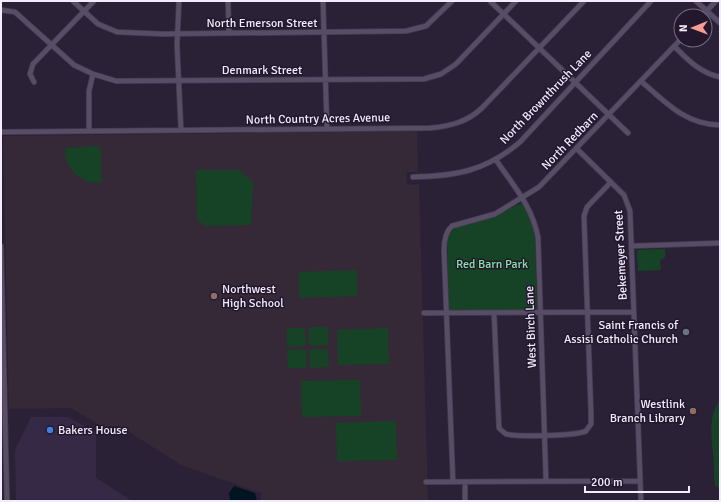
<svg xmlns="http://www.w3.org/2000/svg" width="721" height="502" font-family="Signika,sans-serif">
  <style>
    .built { fill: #362945 }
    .education { fill: #352937 }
    .green { fill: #164326 }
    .water { fill: #00151f }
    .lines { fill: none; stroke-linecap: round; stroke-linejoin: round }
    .minor-casing { stroke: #453c4f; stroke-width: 6 }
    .minor { stroke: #584d66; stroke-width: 4.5 }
    .education-dot { fill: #8d6e63; stroke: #22172d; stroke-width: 1.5 }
    .worship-dot { fill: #6b7280; stroke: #22172d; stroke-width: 1.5 }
    .shop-dot { fill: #3f7fe0; stroke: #22172d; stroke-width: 1.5 }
    .labels { text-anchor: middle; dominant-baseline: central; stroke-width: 3; stroke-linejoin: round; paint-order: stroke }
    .street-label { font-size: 12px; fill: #f3ecfc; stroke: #22172d }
    .park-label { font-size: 12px; fill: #89e3a4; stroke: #22172d }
    .poi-label { font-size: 12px; fill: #f3ecfc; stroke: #22172d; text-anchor: start }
  </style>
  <rect width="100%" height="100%" fill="#2b2137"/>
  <!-- built -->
  <path class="built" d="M31 417H68L96 433V478L132 501H16L15 450Z"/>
  <!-- education -->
  <path class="education" d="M417 131 418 172H406L407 185 419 184 428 501H261V493L181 465 120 426H101L71 408 9 409 3 136Z"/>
  <!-- green -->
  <path class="green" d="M96 146 101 149V183C80 183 65 170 65 148Z
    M196 170H239L253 182 251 225 206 226 197 220Z
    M522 203 531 220 535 235 537 310 449 311 447 238 455 227 491 217Z
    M665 249V257L660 260 661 270 638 271 637 250Z
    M357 270V296L299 298V272Z
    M310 327H326L328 328V344L327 345 311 346 309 344V329Z
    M288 328H304L305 329 306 344 304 346 288 347 287 345 286 330Z
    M388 328 389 364 338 365 337 330Z
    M305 349 306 351 307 366 305 368H289L288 367 287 351 289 350Z
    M311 349H327L328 350 329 365 327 367 311 368 310 366 309 351Z
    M360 380 361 416 302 417 301 381Z
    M720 400V488H719L715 485C714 479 714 475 714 469 714 447 705 420 720 400Z
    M396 421 397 460 337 461 336 423Z"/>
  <!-- water -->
  <path class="water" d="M234 486 255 493 257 501H230L229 493Z"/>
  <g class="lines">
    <defs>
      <path id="minor" d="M73 1 98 24 117 32 163 34 406 31 426 26 452 1
        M179 1 177 45 181 130
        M228 1 229 33
        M323 1 327 129
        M490 1 628 133
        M696 1 720 23
        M1 10 15 12 74 65 93 74 116 81 424 79 441 74 456 64 516 1
        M702 16 716 1
        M674 46C688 60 700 73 720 77
        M641 81C665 102 686 125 720 125
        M34 82 30 74 33 64 94 1
        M89 131V91L93 74
        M1 132 430 128C451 126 467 122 482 108L584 1
        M577 149 624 195 630 211 641 501
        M496 160C513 185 532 206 538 237L546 481
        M413 177C456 176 486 171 520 142L651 1
        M1 246 7 501
        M632 246 720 243
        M424 313 634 312
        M494 313 499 428C501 430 503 432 506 434 516 437 576 436 586 431L591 424V413L584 216 587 207 611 182
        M426 482 640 481
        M453 482 444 250C444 241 445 232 452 226L495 214 539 187 681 39
        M465 482V501"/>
    </defs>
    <!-- minor casing -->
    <use href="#minor" class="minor-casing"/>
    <!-- minor -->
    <use href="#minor" class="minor"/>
  </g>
  <!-- markers -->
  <g class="education-dot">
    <circle cx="214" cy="296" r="4"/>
    <circle cx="693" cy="411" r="4"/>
  </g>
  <circle class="worship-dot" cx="686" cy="332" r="4"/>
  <circle class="shop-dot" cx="50" cy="430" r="4"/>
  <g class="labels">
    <!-- street labels -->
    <g class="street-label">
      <text x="262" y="23">North Emerson Street</text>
      <text x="262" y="70">Denmark Street</text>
      <text transform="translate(546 97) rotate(-46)">North Brownthrush Lane</text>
      <text transform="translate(318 119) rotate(-1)">North Country Acres Avenue</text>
      <text transform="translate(570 141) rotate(-46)">North Redbarn</text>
      <text transform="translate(621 255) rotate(-93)">Bekemeyer Street</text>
      <text transform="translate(531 327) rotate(-92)">West Birch Lane</text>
    </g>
    <!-- park labels -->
    <g class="park-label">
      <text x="492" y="264">Red Barn Park</text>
    </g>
    <!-- poi labels -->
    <g class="poi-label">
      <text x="222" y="289">Northwest<tspan x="222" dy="14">High School</tspan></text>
      <text x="678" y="325" text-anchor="end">Saint Francis of<tspan x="678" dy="14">Assisi Catholic Church</tspan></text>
      <text x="685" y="404" text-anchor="end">Westlink<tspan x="685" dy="14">Branch Library</tspan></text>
      <text x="58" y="430">Bakers House</text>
    </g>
  </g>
  <!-- border -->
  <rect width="721" height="502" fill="none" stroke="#f3ecfc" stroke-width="4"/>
  <!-- north arrow -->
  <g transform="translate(693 28) rotate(269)"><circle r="19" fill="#22172d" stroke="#766c80"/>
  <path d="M0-3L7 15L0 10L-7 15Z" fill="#f59c94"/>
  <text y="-6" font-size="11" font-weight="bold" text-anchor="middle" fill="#f3ecfc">N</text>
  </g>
  <!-- scale -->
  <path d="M585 486v6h104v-6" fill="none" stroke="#f3ecfc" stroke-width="2"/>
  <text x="591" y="486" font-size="12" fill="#f3ecfc" stroke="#22172d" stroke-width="3" paint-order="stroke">200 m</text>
</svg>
